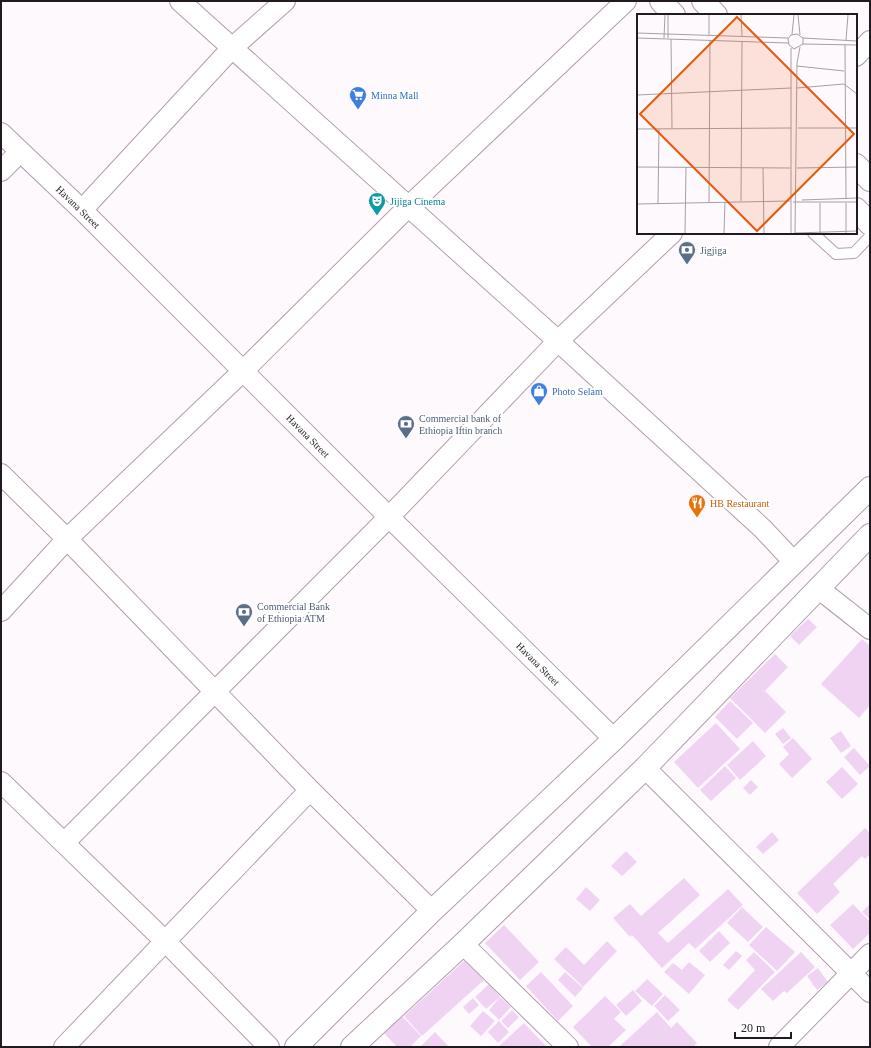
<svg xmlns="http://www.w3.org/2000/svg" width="871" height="1048" font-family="'Times New Roman',serif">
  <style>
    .building { fill: #f0d3f3 }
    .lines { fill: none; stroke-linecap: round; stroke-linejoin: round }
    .service-casing { stroke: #b29db0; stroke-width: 12 }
    .minor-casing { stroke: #b29db0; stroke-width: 22 }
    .secondary-casing { stroke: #b29db0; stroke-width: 24 }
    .trunk-casing { stroke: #b29db0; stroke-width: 24 }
    .service { stroke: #fff; stroke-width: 10 }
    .minor { stroke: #fff; stroke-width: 20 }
    .secondary { stroke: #fff; stroke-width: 22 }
    .trunk { stroke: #fff; stroke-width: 22 }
    .labels { text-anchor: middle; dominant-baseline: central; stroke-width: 4; stroke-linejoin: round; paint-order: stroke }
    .shop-label { font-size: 10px; fill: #366cbe; stroke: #fff; text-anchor: start }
    .culture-label { font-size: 10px; fill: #0d838f; stroke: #fff; text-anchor: start }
    .street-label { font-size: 10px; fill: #221a21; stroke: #fff }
    .service-label { font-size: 10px; fill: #4e5e75; stroke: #fff; text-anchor: start }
    .food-label { font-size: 10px; fill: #c56008; stroke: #fff; text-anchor: start }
    .inset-road { fill: none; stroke: #a6a0a5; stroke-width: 1 }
    .view { fill: #e8590c; fill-opacity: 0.15; stroke: #e8590c; stroke-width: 2 }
    .inset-edge { fill: none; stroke: #221a21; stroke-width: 2 }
  </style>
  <rect width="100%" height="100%" fill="#fef9fd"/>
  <!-- building -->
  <path class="building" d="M808 619 817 627 799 645 790 636Z
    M862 639 870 646V705L859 718 821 684Z
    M775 654 788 667 765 691 786 712 765 733 730 698Z
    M730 701 753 723 737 739 715 717Z
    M716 723 740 749 698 788 674 762Z
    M783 728 791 738 783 744 775 734Z
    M841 731 851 746 841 753 830 738Z
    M793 738 812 759 792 778 779 764 789 754 783 747Z
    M753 741 766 756 740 780 727 765Z
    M854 748 870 766 860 775 844 757Z
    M725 766 736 778 711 801 700 790Z
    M842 767 858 784 842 799 826 782Z
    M751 780 758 787 750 795 743 788Z
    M865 828 870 833V854L865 859 862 856 833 884 840 892 817 914 797 893Z
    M772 832 779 840 763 854 756 847Z
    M626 851 637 862 622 876 611 866Z
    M684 878 700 895 658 933 668 943 728 889 743 905 695 949 689 943 662 968 632 935 630 937 613 918 630 904 641 916Z
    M586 887 600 900 590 911 576 899Z
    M853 904 870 922V933L853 949 830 925Z
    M870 904V919L862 912Z
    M742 907 763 927 748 942 727 923Z
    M504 925 539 962 520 980 485 943Z
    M766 927 795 952 777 971 749 945Z
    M719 931 730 943 710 962 699 951Z
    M607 941 617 951 583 987 554 959 566 947 584 965Z
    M736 951 742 956 729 970 723 965Z
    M754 952 775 972 738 1010 727 1000 755 970 746 960Z
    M801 952 815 967 787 993 784 991 773 1001 761 989Z
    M465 960 484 980 422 1036 404 1016Z
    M689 962 705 975 689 994 664 972 673 963 682 970Z
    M818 968 828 982 817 990 807 976Z
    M541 972 573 1006 558 1021 526 986Z
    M565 972 583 988 575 997 558 980Z
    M647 979 663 994 652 1006 635 991Z
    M489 984 500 997 486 1009 475 997Z
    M633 990 642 1001 626 1016 616 1005Z
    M665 995 680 1010 668 1021 654 1006Z
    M605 996 621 1012 614 1019 626 1030 608 1047H592L573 1027Z
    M500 997 511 1007 499 1020 489 1010Z
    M473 998 479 1005 469 1014 463 1007Z
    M512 1010 519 1017 508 1028 501 1021Z
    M483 1011 495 1021 481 1036 470 1026Z
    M657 1012 671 1028 677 1022 697 1043 693 1047H619Z
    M402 1016 421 1036 410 1047H397L384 1033Z
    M499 1021 509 1032 498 1043 488 1032Z
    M524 1023 547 1047H500L499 1046Z
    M435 1032 449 1047H423L421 1046Z"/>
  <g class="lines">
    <defs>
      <path id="service" d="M813 233 836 254 854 253 870 236"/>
      <path id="minor" d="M180 1 558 341 763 529 794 562
        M856 56 870 41
        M1 133 82 210 389 517 614 739
        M1 171 20 152
        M82 210 232 48 285 1
        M1 474 67 539 310 790 432 911
        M818 588 870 629
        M1 611 67 539 243 371 408 207 626 1
        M645 768 870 992
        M1 782 166 942 269 1047
        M64 843 389 517 558 341 672 233
        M463 944 568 1047
        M64 1047 310 790
        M779 1047 870 954"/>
      <path id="secondary" d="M296 1047 432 911 614 739 870 488
        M352 1047 463 944 645 768 870 535"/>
      <path id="trunk" d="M661 1 674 15
        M703 1 716 15
        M856 165 870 180
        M856 209 870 224"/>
    </defs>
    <!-- service casing -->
    <use href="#service" class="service-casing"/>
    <!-- minor casing -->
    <use href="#minor" class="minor-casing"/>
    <!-- secondary casing -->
    <use href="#secondary" class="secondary-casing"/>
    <!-- trunk casing -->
    <use href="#trunk" class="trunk-casing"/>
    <!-- service -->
    <use href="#service" class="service"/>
    <!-- minor -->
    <use href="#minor" class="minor"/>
    <!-- secondary -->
    <use href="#secondary" class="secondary"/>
    <!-- trunk -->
    <use href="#trunk" class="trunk"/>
  </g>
  <!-- icons -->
  <defs>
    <symbol id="supermarket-pin" viewBox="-11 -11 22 30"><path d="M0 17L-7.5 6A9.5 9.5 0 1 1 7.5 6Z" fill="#3f7fe0" stroke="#fff"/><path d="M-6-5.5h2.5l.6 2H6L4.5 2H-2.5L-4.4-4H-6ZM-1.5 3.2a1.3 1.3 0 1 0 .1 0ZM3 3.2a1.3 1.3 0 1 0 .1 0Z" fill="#fff"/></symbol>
    <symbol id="theatre-pin" viewBox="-11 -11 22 30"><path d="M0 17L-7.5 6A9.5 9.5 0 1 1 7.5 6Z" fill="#0f9aa8" stroke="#fff"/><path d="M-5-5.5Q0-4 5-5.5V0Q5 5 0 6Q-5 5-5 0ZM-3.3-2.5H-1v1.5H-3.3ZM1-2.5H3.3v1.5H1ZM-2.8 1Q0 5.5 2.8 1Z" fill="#fff"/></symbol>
    <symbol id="bank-pin" viewBox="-11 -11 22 30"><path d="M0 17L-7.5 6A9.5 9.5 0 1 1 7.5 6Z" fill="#5c6f8a" stroke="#fff"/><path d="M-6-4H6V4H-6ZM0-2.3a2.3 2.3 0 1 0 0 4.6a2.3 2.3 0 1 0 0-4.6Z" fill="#fff"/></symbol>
    <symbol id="shop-pin" viewBox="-11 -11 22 30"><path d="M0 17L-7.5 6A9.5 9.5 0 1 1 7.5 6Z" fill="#3f7fe0" stroke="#fff"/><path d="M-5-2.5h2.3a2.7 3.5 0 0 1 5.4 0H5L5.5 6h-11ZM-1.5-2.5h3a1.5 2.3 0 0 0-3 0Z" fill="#fff"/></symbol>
    <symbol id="restaurant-pin" viewBox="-11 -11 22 30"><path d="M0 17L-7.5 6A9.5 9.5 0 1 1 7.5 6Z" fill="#e8710a" stroke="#fff"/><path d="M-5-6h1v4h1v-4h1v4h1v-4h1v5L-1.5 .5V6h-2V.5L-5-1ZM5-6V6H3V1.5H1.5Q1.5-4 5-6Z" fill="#fff"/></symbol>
  </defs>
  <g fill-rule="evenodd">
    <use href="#supermarket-pin" x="348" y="85" width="20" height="27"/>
    <use href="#theatre-pin" x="367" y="191" width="20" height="27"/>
    <use href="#bank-pin" x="677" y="240" width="20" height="27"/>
    <use href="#shop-pin" x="529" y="381" width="20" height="27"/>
    <use href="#bank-pin" x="396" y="414" width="20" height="27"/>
    <use href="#restaurant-pin" x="687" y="493" width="20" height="27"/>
    <use href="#bank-pin" x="234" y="602" width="20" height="27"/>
  </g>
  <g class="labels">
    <!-- shop labels -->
    <g class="shop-label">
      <text x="371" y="95">Minna Mall</text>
      <text x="552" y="391">Photo Selam</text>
    </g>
    <!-- culture labels -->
    <g class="culture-label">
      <text x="390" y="201">Jijiga Cinema</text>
    </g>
    <!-- street labels -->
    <g class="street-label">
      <text transform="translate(78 207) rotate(44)">Havana Street</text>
      <text transform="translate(308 436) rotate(45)">Havana Street</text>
      <text transform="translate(538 664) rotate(45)">Havana Street</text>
    </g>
    <!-- service labels -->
    <g class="service-label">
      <text x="700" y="250">Jigjiga</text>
      <text x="419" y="418">Commercial bank of<tspan x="419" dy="12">Ethiopia Iftin branch</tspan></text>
      <text x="257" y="606">Commercial Bank<tspan x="257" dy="12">of Ethiopia ATM</tspan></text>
    </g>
    <!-- food labels -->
    <g class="food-label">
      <text x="710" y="503">HB Restaurant</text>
    </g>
  </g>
  <!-- overview -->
  <g transform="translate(637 14)">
    <rect width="220" height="220" fill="#fef9fd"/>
    <path class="inset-road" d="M72 1V21M104 1 105 22M161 1 163 21M0 19 151 24M155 20 157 1M0 24 151 29M27 24 28 1M31 24V1M166 24 220 27M34 25 35 114M209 26 211 1M166 30V24L160 20 154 21 151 25 152 31 157 35 166 30 220 31M208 31 209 185M160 52 207 57M160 74 207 70 220 80M0 81 154 74M161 114H220M0 115 154 114M0 153 153 154M126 154 127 219M160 154 220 153M165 186 220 184M104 187 105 27M72 188 73 26M156 188H220M183 189V219M0 190 153 187M21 190 22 115M48 219 49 153M87 219 88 188M154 219V34M158 219 220 217M158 219 160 49 163 33M209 219V189"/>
    <path class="view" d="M100 3 217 120 120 217 3 100Z"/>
    <rect width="220" height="220" class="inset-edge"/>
  </g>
  <!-- border -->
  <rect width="871" height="1048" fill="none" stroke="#221a21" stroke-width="4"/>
  <!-- scale -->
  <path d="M735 1032v6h56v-6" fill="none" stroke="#221a21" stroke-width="2"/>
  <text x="741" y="1032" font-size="12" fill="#221a21" stroke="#ffffff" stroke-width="3" paint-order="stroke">20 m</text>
</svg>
